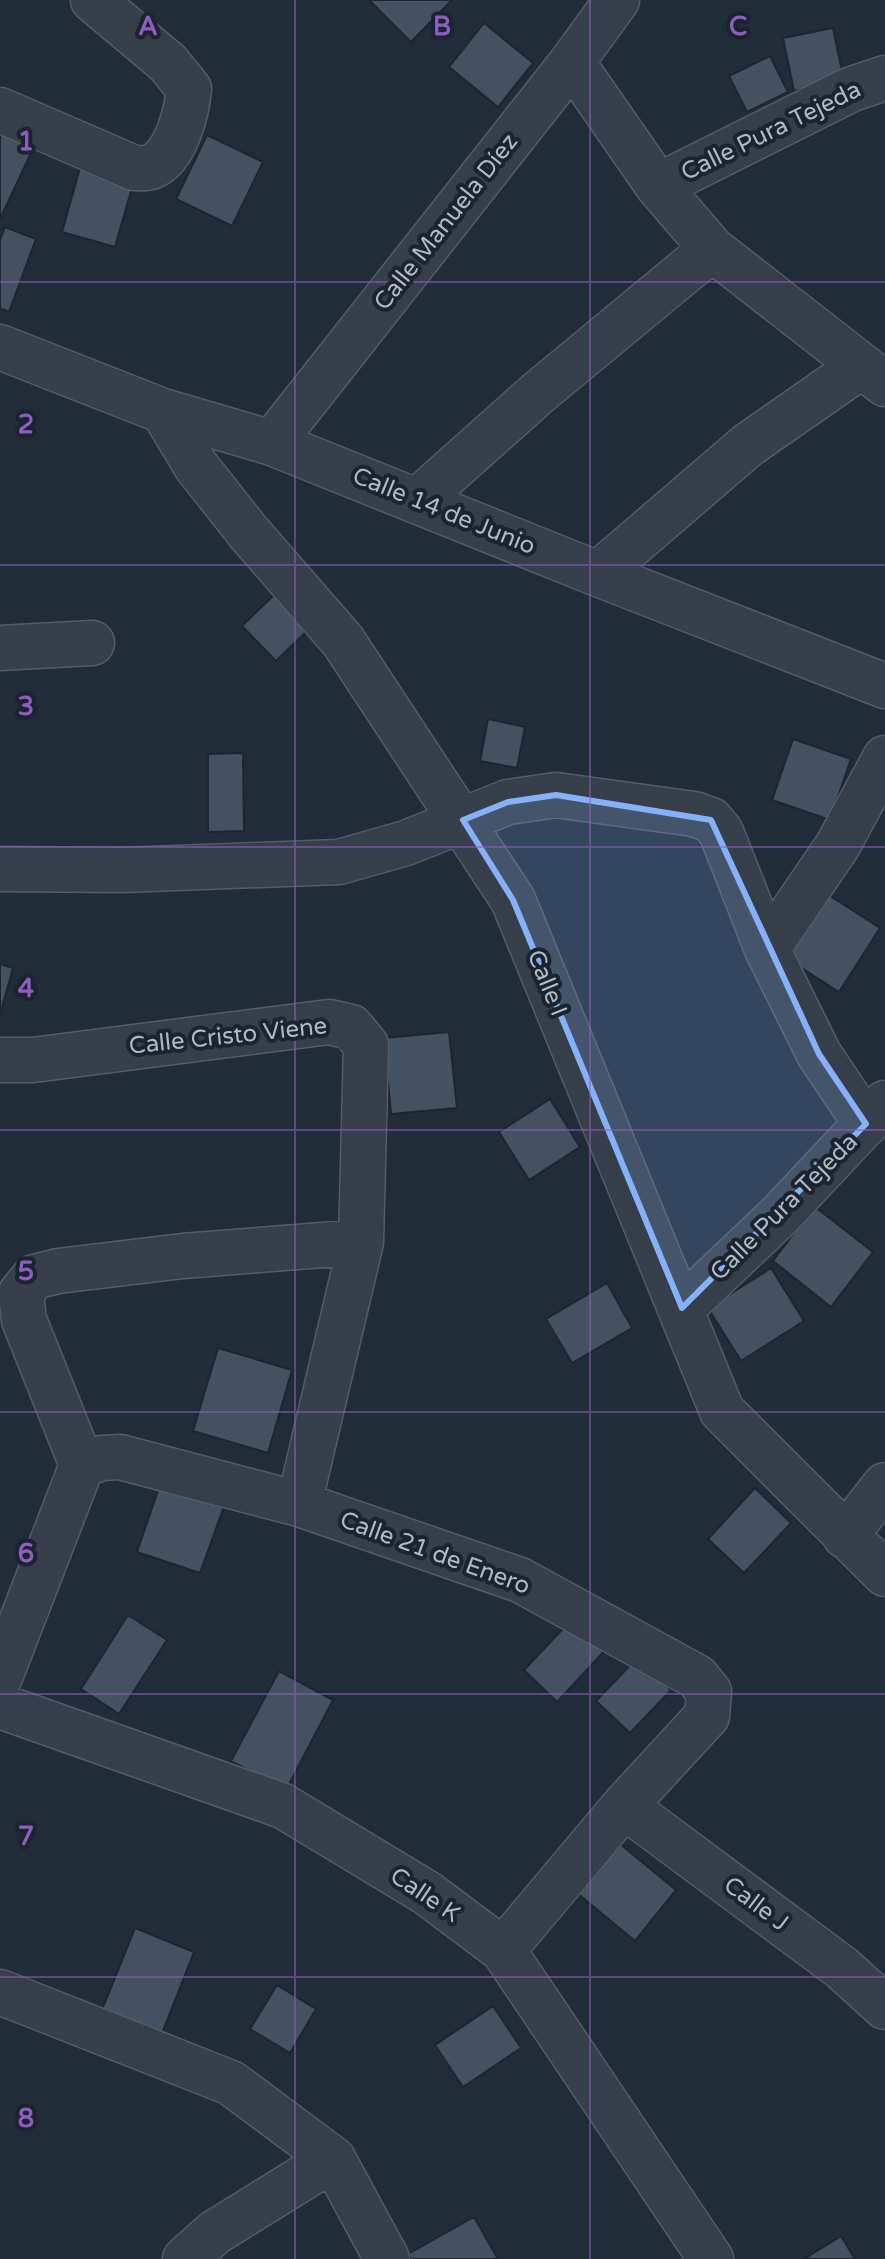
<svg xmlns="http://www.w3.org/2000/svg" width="885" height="2259" font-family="'Varela Round',sans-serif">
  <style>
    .building { fill: #445161; stroke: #1c2530; stroke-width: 2 }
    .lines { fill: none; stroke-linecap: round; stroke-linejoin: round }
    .street-casing { stroke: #535b67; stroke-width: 47 }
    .street { stroke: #353e49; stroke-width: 44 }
    .marked { fill: #84b1f7; fill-opacity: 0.2; stroke: #84b1f7; stroke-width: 6; stroke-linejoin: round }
    .grid { fill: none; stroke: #8e5dc1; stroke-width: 2; stroke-opacity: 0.55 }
    .labels { text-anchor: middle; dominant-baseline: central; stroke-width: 8; stroke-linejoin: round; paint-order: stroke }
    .street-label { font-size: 24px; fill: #b0b8c6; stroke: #1a232e }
    .grid-label { font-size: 26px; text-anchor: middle; font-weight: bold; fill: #8e5dc1; stroke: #1a232e; stroke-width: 8; stroke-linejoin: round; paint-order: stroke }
  </style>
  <rect width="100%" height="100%" fill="#212c39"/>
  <!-- building -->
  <path class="building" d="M369 0H452L411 42Z
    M484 23 533 63 498 107 449 67Z
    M833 28 844 81 794 91 783 38Z
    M770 56 788 92 747 112 729 76Z
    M0 121 38 138 0 219Z
    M207 135 263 162 232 226 176 199Z
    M80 168 133 184 115 247 62 232Z
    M5 227 36 239 9 312 0 308V240Z
    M275 594 308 630 276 661 242 626Z
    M488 719 525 727 517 768 480 761Z
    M793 739 851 759 830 820 772 800Z
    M243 753 244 831 208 832V754Z
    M821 890 880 928 839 992 780 954Z
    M0 964 13 968 0 1015Z
    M449 1032 457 1108 391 1114 384 1038Z
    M550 1099 580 1147 529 1180 499 1132Z
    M814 1206 873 1252 831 1307 773 1261Z
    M771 1268 804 1321 741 1361 708 1308Z
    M607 1283 632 1328 572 1363 546 1319Z
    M218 1348 292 1370 268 1453 193 1431Z
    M162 1479 226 1501 200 1573 137 1552Z
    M755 1488 791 1523 744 1573 708 1539Z
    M128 1615 167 1640 119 1714 81 1689Z
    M575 1616 608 1647 557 1702 524 1670Z
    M637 1658 671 1690 630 1733 596 1701Z
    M279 1671 333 1700 286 1790 231 1761Z
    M619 1843 676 1890 635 1941 577 1893Z
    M135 1928 194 1952 161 2036 101 2012Z
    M277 1985 316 2009 290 2053 250 2029Z
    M493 2006 521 2048 463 2087 435 2045Z
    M474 2217 498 2259H411L408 2254Z
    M841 2236 855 2259H804Z"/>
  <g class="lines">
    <defs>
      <path id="street" d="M572 62 658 186 712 249 885 384
        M0 110 134 168C140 168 148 169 153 166 176 156 187 111 189 89L168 63 93 0
        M658 186 852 89 885 78
        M0 347 163 411 272 443 598 574 885 686
        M163 411 196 466 249 533 343 641 513 900 722 1411 885 1574
        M272 443 572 62 617 0
        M418 500 538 393 712 249
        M598 574 748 445 860 367
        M0 648 92 643
        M0 869 123 870 339 862 406 843 508 802 556 795 694 814 711 820 721 832 767 949 819 1054 866 1124
        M767 949 838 845 885 758
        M0 1060H33L329 1022 351 1027 366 1045 361 1242 299 1504
        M682 1308 780 1215 885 1103
        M82 1465 24 1320 21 1293 34 1277 58 1271 183 1256 361 1242
        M845 1536 885 1485
        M0 1677 82 1465 102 1458 120 1457 299 1504 520 1580 697 1677 709 1692 707 1716 624 1806 503 1950
        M0 1706 283 1806 427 1893 503 1950 711 2259
        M624 1806 842 1968 885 2007
        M0 1992 231 2083 333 2159 387 2259
        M185 2259 214 2233 333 2159"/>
    </defs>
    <!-- street casing -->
    <use href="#street" class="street-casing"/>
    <!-- street -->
    <use href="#street" class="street"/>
  </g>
  <!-- marked area -->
  <path class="marked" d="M556 795 711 820 819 1054 866 1124 682 1308 513 900 463 820 508 802Z"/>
  <!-- grid -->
  <path class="grid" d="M295 0V2259M590 0V2259M0 282H885M0 565H885M0 847H885M0 1130H885M0 1412H885M0 1694H885M0 1977H885"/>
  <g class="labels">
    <!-- street labels -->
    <g class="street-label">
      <text transform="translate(771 131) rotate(-26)">Calle Pura Tejeda</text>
      <text transform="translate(446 222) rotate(-52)">Calle Manuela Díez</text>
      <text transform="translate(444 511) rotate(22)">Calle 14 de Junio</text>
      <text transform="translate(547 983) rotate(68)">Calle I</text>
      <text transform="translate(228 1036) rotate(-6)">Calle Cristo Viene</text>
      <text transform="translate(784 1207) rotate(-45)">Calle Pura Tejeda</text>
      <text transform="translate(435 1553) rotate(20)">Calle 21 de Enero</text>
      <text transform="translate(425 1895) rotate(34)">Calle K</text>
      <text transform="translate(756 1904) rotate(37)">Calle J</text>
    </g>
  </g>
  <g class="grid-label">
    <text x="148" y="35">A</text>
    <text x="442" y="35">B</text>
    <text x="738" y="35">C</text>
    <text x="26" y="150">1</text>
    <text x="26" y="433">2</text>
    <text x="26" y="715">3</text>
    <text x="26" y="997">4</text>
    <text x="26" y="1280">5</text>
    <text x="26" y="1562">6</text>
    <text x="26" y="1845">7</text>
    <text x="26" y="2127">8</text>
  </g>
</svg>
